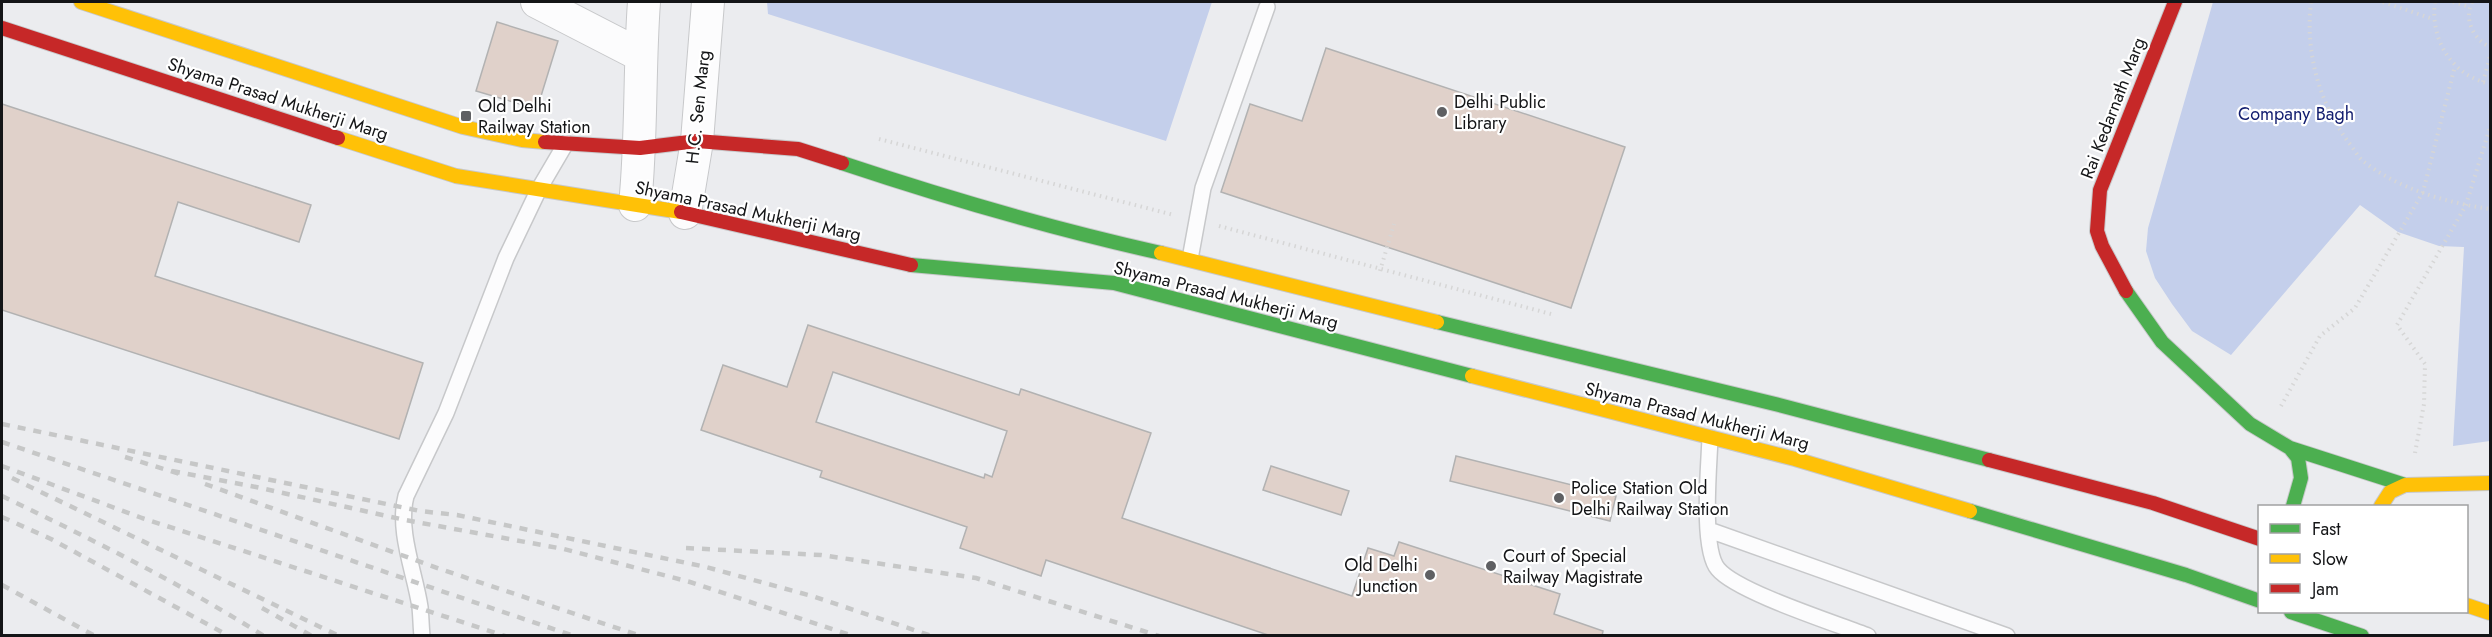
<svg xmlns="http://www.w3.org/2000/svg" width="2492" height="637" font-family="Jost,sans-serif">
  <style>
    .green { fill: #c4cfeb }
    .building { fill: #e0d1ca; stroke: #b2b2b2; stroke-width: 1.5; fill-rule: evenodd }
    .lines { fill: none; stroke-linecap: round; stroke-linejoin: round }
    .lane-casing { stroke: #c7c8ca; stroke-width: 18 }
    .street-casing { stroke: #c7c8ca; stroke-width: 34 }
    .fast-casing { stroke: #c7c8ca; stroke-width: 16 }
    .slow-casing { stroke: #c7c8ca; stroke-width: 16 }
    .jam-casing { stroke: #c7c8ca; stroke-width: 16 }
    .path { stroke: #d6d6d6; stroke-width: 4; stroke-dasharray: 1.5 4.5; stroke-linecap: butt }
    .lane { stroke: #fcfcfd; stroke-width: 15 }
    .street { stroke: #fcfcfd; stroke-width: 32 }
    .fast { stroke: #4caf50; stroke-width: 14 }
    .slow { stroke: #ffc107; stroke-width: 14 }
    .jam { stroke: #c62828; stroke-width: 14 }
    .rail { stroke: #c6c7c7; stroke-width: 4.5; stroke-dasharray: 8 8; stroke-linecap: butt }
    .poi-dot { fill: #5f6063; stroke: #fff; stroke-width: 2 }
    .labels { text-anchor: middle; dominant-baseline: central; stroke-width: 4.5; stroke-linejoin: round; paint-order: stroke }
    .street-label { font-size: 18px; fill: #141517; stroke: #fff }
    .poi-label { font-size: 18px; fill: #141517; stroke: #fff; text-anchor: start }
    .park-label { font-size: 18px; fill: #111c6e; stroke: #fff }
  </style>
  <rect width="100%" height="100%" fill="#ebecef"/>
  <!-- green -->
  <path class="green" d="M767 2H1212L1166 141 768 14Z
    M2213 2H2490V441L2453 446 2464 247 2439 246 2398 232 2360 205 2231 355 2192 331 2172 304 2155 278 2146 251 2148 228Z"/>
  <!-- building -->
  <path class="building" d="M497 22 558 41 537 109 476 91Z
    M1326 48 1625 147 1571 308 1221 192 1250 104 1302 121Z
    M2 104 311 205 299 242 178 202 155 276 423 363 399 439 2 310Z
    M808 325 1019 395 1021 389 1151 433 1122 518 1352 596 1368 548 1394 556 1399 542 1560 594 1554 614 1603 631 1602 636H1271L1046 560 1041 576 960 548 967 527 820 477 822 471 701 430 723 365 787 387ZM833 372 1007 431 992 477 985 474 984 478 816 422Z
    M1456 456 1616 496 1610 521 1450 481Z
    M1271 466 1349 491 1341 515 1263 490Z"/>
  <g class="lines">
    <defs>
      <path id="lane" d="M1190 259 1203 188 1267 7
        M1710 438C1709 466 1701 549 1718 569 1737 592 1835 623 1868 636
        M1709 530 2007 636
        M422 636C421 626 421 617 420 607 415 573 397 531 406 496L446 413 506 258 539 189 566 143"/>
      <path id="street" d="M537 2 640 55
        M635 205C642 137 639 69 644 2
        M685 213 697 141 708 2"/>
      <path id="fast" d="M842 163C947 198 1053 229 1161 253
        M911 265 1114 283 1472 376
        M2126 291 2162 342 2250 424 2290 448 2298 458 2301 478 2293 506
        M1437 322 1779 405 1989 460
        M2290 448 2405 485
        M1970 511 2186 575 2260 601
        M2291 612 2362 636"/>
      <path id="slow" d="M81 2 463 127 522 140 545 142
        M338 138 456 176 681 212
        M1161 253 1437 322
        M1472 376 1795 459 1970 511
        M2381 506 2390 492 2405 485 2490 483
        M2466 605 2490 613"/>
      <path id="jam" d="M2 28 338 138
        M545 142 640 148 697 141 798 149 842 163
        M681 212 911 265
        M2126 291 2102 246 2097 231 2100 190 2175 2
        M1989 460 2153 503 2260 539"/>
    </defs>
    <!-- lane casing -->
    <use href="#lane" class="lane-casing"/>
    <!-- street casing -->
    <use href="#street" class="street-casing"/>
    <!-- fast casing -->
    <use href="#fast" class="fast-casing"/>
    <!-- slow casing -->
    <use href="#slow" class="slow-casing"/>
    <!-- jam casing -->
    <use href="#jam" class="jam-casing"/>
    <!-- path -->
    <path class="path" d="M2311 2C2305 52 2319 103 2349 143 2354 149 2358 157 2363 161 2398 189 2448 203 2490 209
      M2383 2 2433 19
      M2435 2C2430 39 2451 75 2490 84
      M2453 2 2470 7
      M2472 2C2464 20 2473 39 2490 47
      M2483 82 2490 56
      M879 139 1174 215
      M1219 226 1551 314
      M1380 271 1394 224
      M2281 406 2320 336 2355 308 2423 192 2455 66
      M2415 453 2424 404 2425 364 2397 325 2466 205 2490 127"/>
    <!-- lane -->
    <use href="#lane" class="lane"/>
    <!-- street -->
    <use href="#street" class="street"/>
    <!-- fast -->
    <use href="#fast" class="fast"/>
    <!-- slow -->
    <use href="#slow" class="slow"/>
    <!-- jam -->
    <use href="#jam" class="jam"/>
    <!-- rail -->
    <path class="rail" d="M2 424 420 511 457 515 706 567 812 596 932 636
      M2 442 574 636
      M125 457 180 474
      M2 466 142 518 505 636
      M172 471 256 487 405 520 564 549 690 582 853 636
      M12 478 339 636
      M205 484 440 569 641 636
      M2 496C91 539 180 583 264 636
      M2 517 51 539 229 636
      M686 548 821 555 976 578 1159 636
      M2 585 95 636
      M262 608 312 636"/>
  </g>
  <!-- markers -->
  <g class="poi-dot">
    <circle cx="1442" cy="112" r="6"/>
    <rect x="460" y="110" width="12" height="12" rx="3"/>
    <circle cx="1559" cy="498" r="6"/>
    <circle cx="1491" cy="566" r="6"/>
    <circle cx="1430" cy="575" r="6"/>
  </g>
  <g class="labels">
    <!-- street labels -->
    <g class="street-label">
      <text transform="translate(278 99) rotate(18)">Shyama Prasad Mukherji Marg</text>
      <text transform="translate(698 107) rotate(-84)">H.C. Sen Marg</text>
      <text transform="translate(2113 108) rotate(-69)">Rai Kedarnath Marg</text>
      <text transform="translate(748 211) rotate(12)">Shyama Prasad Mukherji Marg</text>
      <text transform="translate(1226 295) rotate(14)">Shyama Prasad Mukherji Marg</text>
      <text transform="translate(1697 416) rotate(14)">Shyama Prasad Mukherji Marg</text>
    </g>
    <!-- poi labels -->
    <g class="poi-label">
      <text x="1454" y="102">Delhi Public<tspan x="1454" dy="21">Library</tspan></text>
      <text x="478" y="106">Old Delhi<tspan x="478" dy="21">Railway Station</tspan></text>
      <text x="1571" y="488">Police Station Old<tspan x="1571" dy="21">Delhi Railway Station</tspan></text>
      <text x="1503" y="556">Court of Special<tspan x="1503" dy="21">Railway Magistrate</tspan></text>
      <text x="1418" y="565" text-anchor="end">Old Delhi<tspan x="1418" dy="21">Junction</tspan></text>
    </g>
    <!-- park labels -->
    <g class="park-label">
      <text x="2296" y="114">Company Bagh</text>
    </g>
  </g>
  <!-- border -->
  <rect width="2492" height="637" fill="none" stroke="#141517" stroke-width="6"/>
  <!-- legend -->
  <rect x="2258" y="505" width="210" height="108" fill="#ffffff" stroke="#a1a1a2" stroke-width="1.5"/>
  <rect x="2270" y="524" width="30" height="9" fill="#4caf50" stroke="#a1a1a2" stroke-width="1.5"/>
  <text x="2312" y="535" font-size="18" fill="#141517">Fast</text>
  <rect x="2270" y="554" width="30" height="9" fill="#ffc107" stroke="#a1a1a2" stroke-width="1.5"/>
  <text x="2312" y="565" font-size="18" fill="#141517">Slow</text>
  <rect x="2270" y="584" width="30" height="9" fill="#c62828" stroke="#a1a1a2" stroke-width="1.5"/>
  <text x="2312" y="595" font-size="18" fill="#141517">Jam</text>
</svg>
